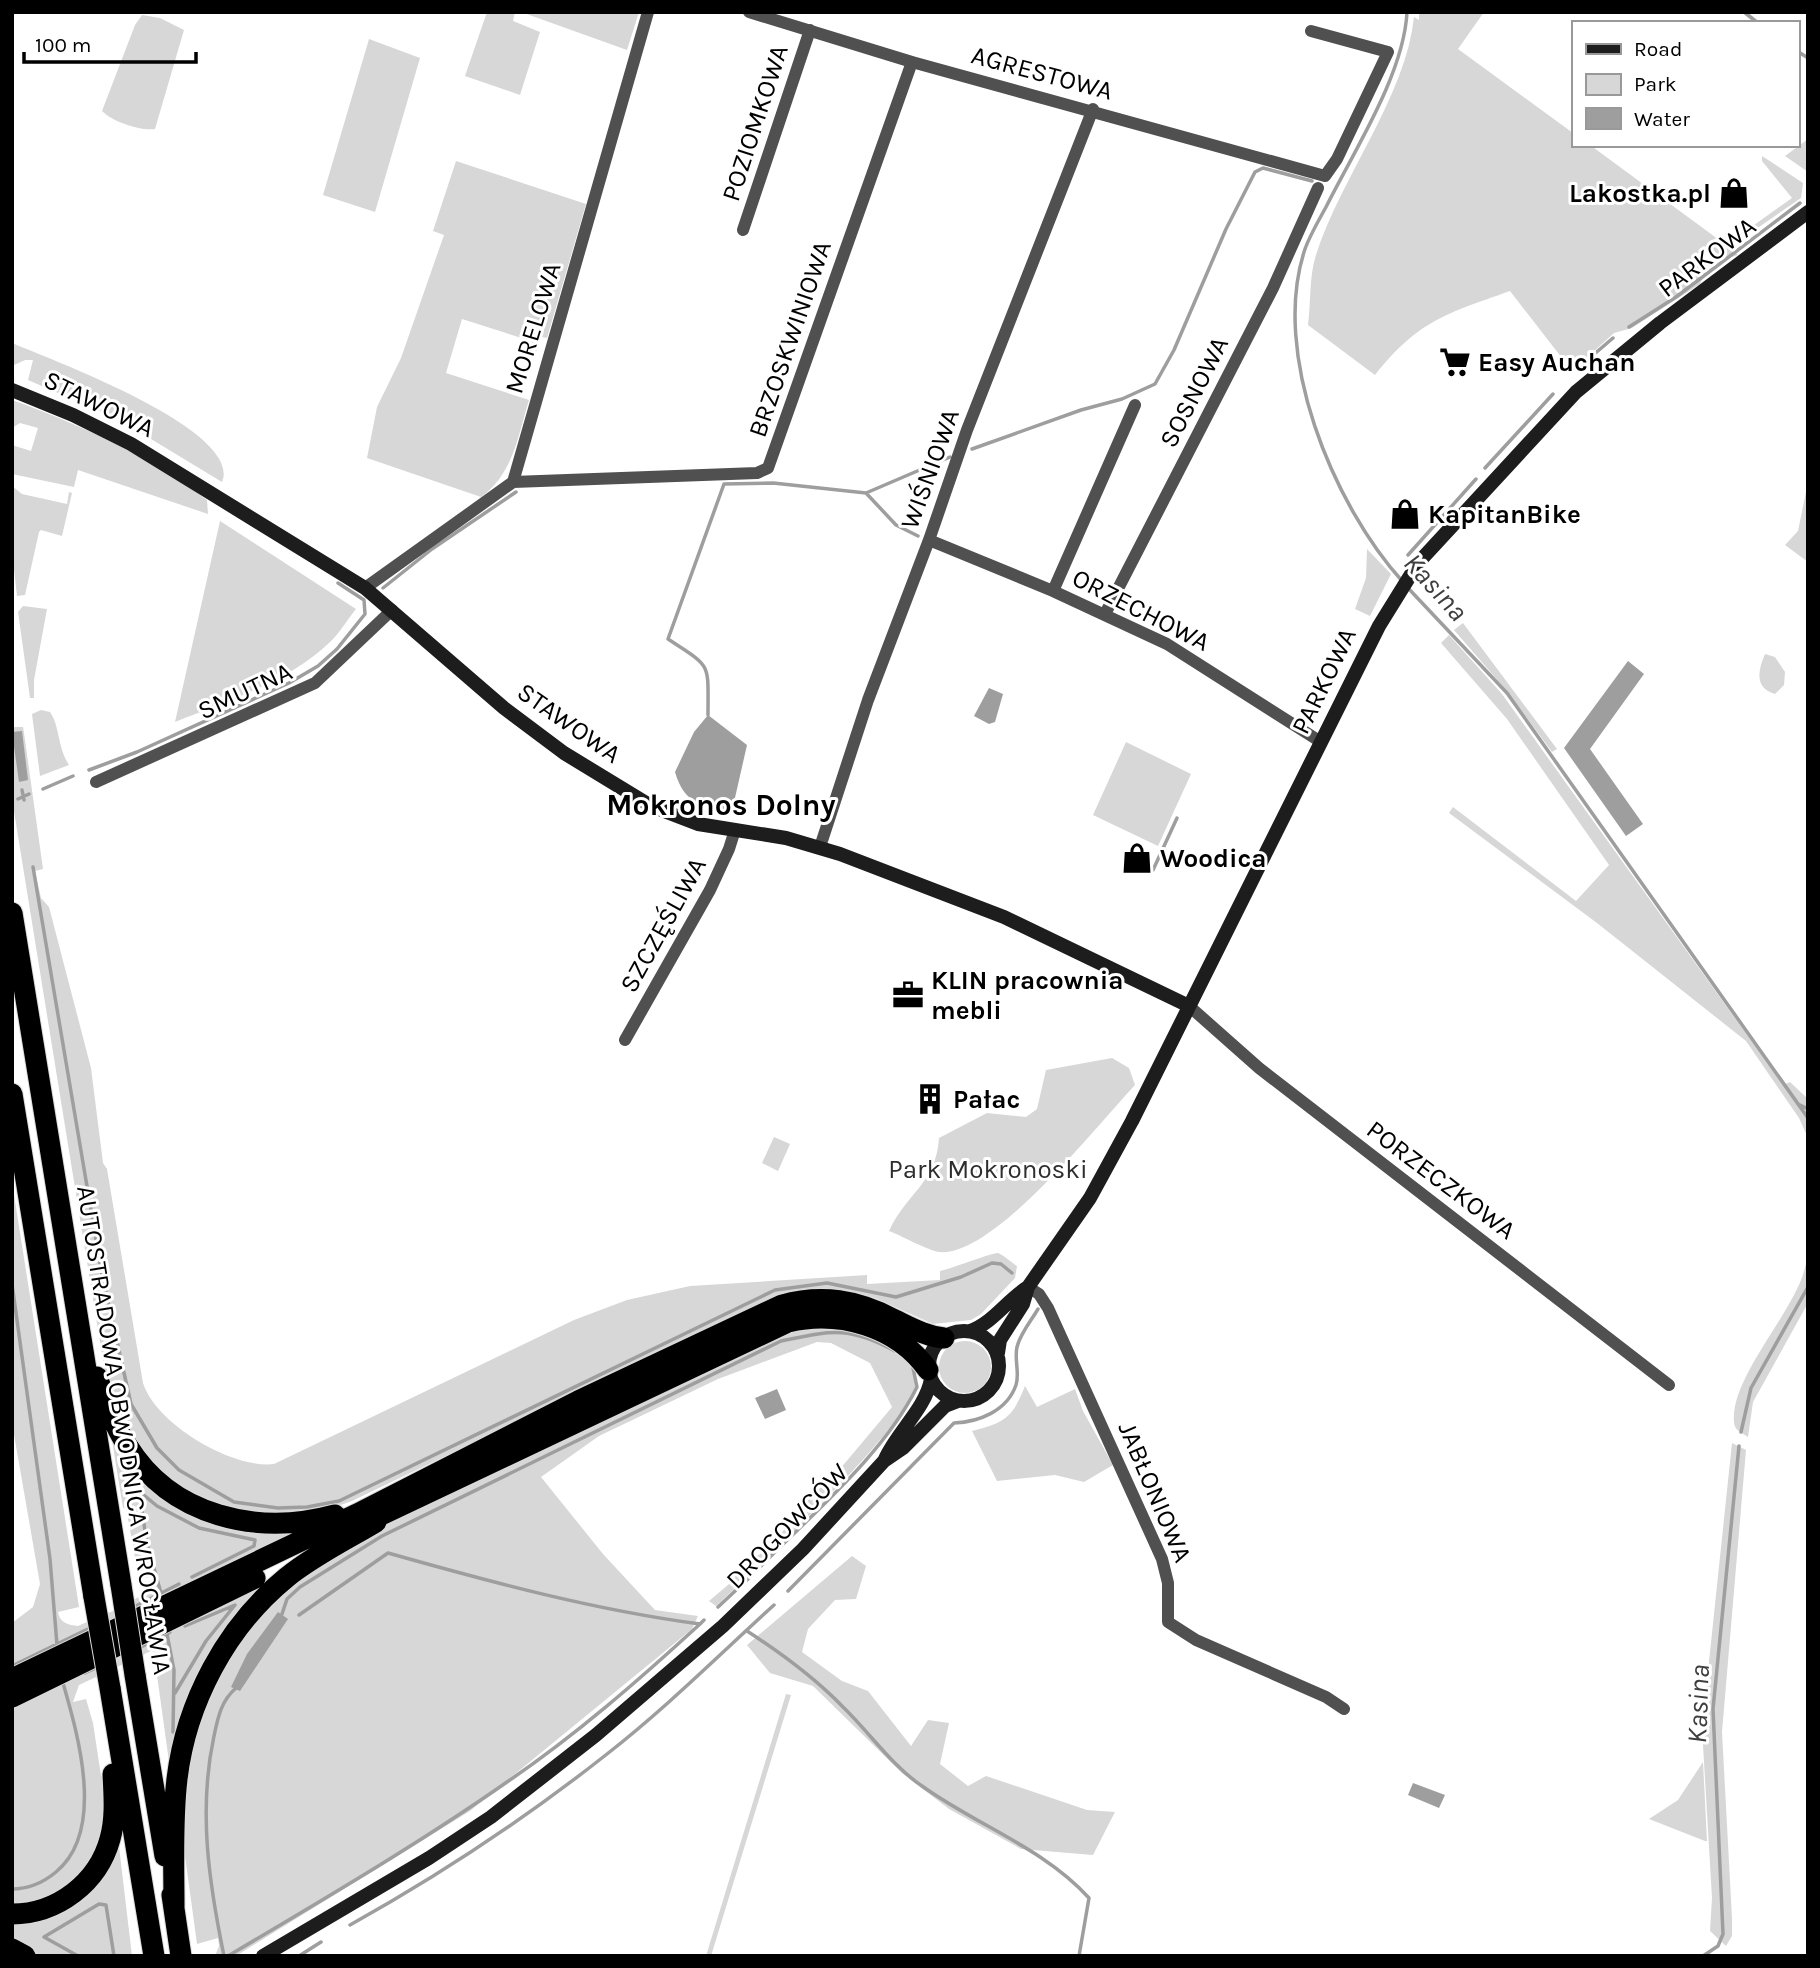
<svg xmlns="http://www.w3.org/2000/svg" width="1820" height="1968" font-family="Karla,sans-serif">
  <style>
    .green { fill: #d7d7d7 }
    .water { fill: #9e9e9e }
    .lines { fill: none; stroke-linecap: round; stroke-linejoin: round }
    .stream { stroke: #9e9e9e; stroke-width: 3.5 }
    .highway-casing { stroke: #dbdbdb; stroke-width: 23 }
    .street { stroke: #505050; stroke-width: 12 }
    .secondary { stroke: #1d1d1d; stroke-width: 14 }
    .highway { stroke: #000; stroke-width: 21 }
    .highway-bridge-casing { stroke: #dbdbdb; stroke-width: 23; stroke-linecap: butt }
    .highway-bridge { stroke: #000; stroke-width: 21 }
    .labels { text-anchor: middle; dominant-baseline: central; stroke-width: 6; stroke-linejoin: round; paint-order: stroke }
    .street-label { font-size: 26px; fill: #000; stroke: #fff }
    .poi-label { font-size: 26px; font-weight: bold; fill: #000; stroke: #fff; text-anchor: start }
    .park-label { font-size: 26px; fill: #2e2e2e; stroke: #fff }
    .water-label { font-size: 28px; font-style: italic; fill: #3f3f3f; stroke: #fff }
    .quarter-label { font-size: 30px; font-weight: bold; fill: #000; stroke: #fff }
  </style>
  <rect width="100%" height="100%" fill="#fff"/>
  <!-- green -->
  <path class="green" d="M487 12H515L513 21 540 32 520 95 465 76Z
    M521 12H639L627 50Z
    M1419 12H1484L1458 49 1573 133V145H1590L1726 245 1792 198 1762 161V156L1803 183 1801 198 1730 247 1738 255 1722 260 1710 249 1701 255 1708 268 1700 284 1632 328 1614 333 1572 371 1510 291C1446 314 1419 320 1375 375L1308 325C1311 303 1309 276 1316 255 1341 177 1406 96 1414 17L1419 20Z
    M142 15 160 18 184 30 155 129C140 131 113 122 102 111L135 25Z
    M369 39 420 58 375 212 323 195Z
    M1808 139V172L1785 156Z
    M456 161 586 204 547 338 541 337 536 352 531 341 462 319 446 373 529 400C518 436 513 474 481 497L367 458 377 407 401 358 444 235 433 231Z
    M12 343C49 359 244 430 222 482L118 419 28 380 33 360H25L12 366Z
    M12 400C80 424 149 457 207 500L208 514 78 470 74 487 12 474V445L31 451 38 428 20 423 12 428Z
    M1808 482V562L1785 545 1798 531Z
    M12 486 22 494 67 504 69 492 72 493 62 536 41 530 39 532 25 595 17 596 12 551Z
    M220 521 356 609C347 620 339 634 329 643 288 682 227 701 175 722Z
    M1367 549 1391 574 1370 616 1355 609 1366 578Z
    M23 606 47 609 34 680V698H30L18 612Z
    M1463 623 1557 749 1552 752 1507 691 1454 630Z
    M1449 635 1502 694 1783 1085 1790 1082 1808 1099V1138L1799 1118 1746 1041 1597 923 1449 813 1453 807 1576 901 1609 865 1507 719 1441 643Z
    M1765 654 1775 657 1785 672 1784 685 1775 694C1754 688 1758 670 1765 654Z
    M41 710 50 712C60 726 57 746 69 765L40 776 32 714Z
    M12 717 14 727H23L24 733 43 869 35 871 41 898 49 907 91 1068 103 1163 107 1169 143 1383C156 1424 232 1469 274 1464L574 1320 627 1300 690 1286 867 1275V1284L940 1280V1271C950 1269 994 1252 998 1253 1005 1256 1011 1262 1017 1266L1015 1278 981 1314 971 1320 933 1324 875 1298 838 1290H805L774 1298 352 1501C268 1531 179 1512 128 1434 118 1418 113 1396 106 1379L12 799Z
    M1126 742 1191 774 1158 846 1093 815Z
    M1112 1058 1129 1068 1135 1085C1098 1124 994 1257 939 1252 927 1250 902 1236 889 1231 907 1192 936 1184 939 1138L987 1113 1026 1117 1037 1109 1046 1070Z
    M774 1137 790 1144 778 1171 762 1163Z
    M12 1182 79 1607 58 1612C60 1623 68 1625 78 1626 97 1617 153 1599 153 1577L139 1579 126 1508H123L112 1440 157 1488 301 1530 12 1670V1623L33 1607 40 1584 12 1423Z
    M1808 1245V1303L1753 1402 1748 1437C1742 1433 1734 1430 1734 1422 1730 1378 1793 1313 1804 1271 1807 1263 1807 1253 1808 1245Z
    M841 1326 897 1347 895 1353C906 1359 917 1368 916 1382 914 1417 793 1532 763 1562L754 1564 745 1574 747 1577 716 1606 709 1601 735 1579 734 1574 753 1555H759L790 1524V1518L845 1463 892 1407 870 1363 831 1343 817 1342 718 1379 599 1436 541 1477 603 1554 655 1610 698 1616 692 1629 470 1811 236 1956H215L219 1946 218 1938 197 1944 182 1834 185 1776 208 1692 244 1630 303 1572 400 1515 789 1329Z
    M939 1367a26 26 0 1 1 52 0a26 26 0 1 1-52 0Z
    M1025 1386 1037 1407 1075 1389 1083 1411 1113 1465 1084 1482 1055 1475 997 1481 972 1431C1006 1422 1012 1418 1025 1386Z
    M1732 1443 1746 1450 1722 1732 1732 1918V1936L1726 1946 1710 1931 1712 1898 1702 1728Z
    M852 1556 866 1566 856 1599 835 1600 808 1629 802 1652 842 1681 868 1691 911 1746 928 1720 949 1723 940 1764 968 1786 986 1776 1087 1810 1115 1812 1093 1855 1021 1849 949 1809 902 1773 813 1686 770 1673 747 1645Z
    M286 1570 254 1603 171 1776 156 1668 171 1665 167 1655 151 1651 79 1685 73 1702 86 1699 93 1723 101 1776H106V1821L92 1862 55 1896 12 1906V1705Z
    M786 1694 791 1695 711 1956H706Z
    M1703 1762 1707 1841H1705L1649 1819 1678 1800Z
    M118 1838 132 1956H41L12 1941V1919L32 1918Z"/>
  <!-- water -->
  <path class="water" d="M1628 661 1644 674 1590 749 1643 824 1626 836 1564 748Z
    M989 688 1003 694 995 722 989 724 974 716Z
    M708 715 747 745 732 811C701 803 685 806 675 772L694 732Z
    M22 731 28 780 19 782 12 732Z
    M777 1389 786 1410 765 1419 755 1398Z
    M278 1612 288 1619 240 1691 231 1687 247 1654Z
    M1413 1783 1445 1795 1439 1808 1408 1795Z"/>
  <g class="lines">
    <!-- stream -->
    <path class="stream" d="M1744 12 1758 23
      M1797 51 1808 58
      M1629 327 1676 297 1800 203
      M1592 356 1613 338
      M972 449 1081 410 1122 399 1155 384 1174 350 1226 229 1255 172 1263 168 1312 181
      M1485 468 1553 394
      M866 493 896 525 918 536
      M1408 555 1476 479
      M1403 582C1333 505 1270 353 1305 249 1310 235 1319 220 1326 207 1354 151 1404 74 1407 12
      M383 588 432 549 516 492
      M1408 588 1507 693 1808 1118
      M708 715C708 661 712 668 668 639L724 484 773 483 866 493 950 457
      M89 770 137 752 289 683 318 666 337 649 365 614 364 600 338 583
      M43 789 73 776
      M22 790 24 800
      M18 799 29 794
      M33 867 102 1275 131 1404 157 1448 179 1470 234 1502 278 1508 307 1507 339 1501 775 1290 827 1283 896 1297 961 1277 992 1263 1001 1264 1012 1273
      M1153 870 1177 818
      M1800 1105 1808 1109
      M12 1284 50 1559 57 1645
      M1741 1432 1751 1388 1808 1287
      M759 1568C812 1514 884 1454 917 1387L913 1368
      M788 1591 954 1423C979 1422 1007 1411 1016 1385 1020 1373 1014 1360 1017 1347 1020 1334 1031 1321 1038 1309
      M161 1593 147 1544 139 1491 157 1506 199 1528 255 1540 254 1546 192 1577
      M134 1607 179 1584
      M718 1607 749 1578
      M282 1614 287 1599 300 1587 382 1536 781 1341C830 1331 848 1325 895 1351
      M299 1615 388 1553C491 1582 594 1610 700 1624L704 1620
      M747 1631C781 1653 815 1678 843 1707 869 1732 892 1766 922 1786 976 1825 1044 1848 1089 1898L1079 1956
      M170 1632 167 1634 174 1670 173 1732
      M139 1648 167 1634
      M12 1666 92 1627
      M85 1673 100 1666
      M175 1693 206 1641 235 1605 185 1626
      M12 1889C28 1889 44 1882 56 1872 106 1831 78 1735 63 1683
      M350 1925C440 1875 526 1818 607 1754 666 1708 719 1655 774 1605
      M78 1956 44 1937 99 1904 106 1905 114 1956
      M224 1956C209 1883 198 1810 214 1736 218 1717 221 1701 236 1688
      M228 1956C322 1900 417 1845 507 1782 576 1735 639 1680 700 1624
      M299 1956 321 1942
      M1703 1956 1718 1946 1723 1934 1713 1709 1739 1446"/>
    <defs>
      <path id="highway" d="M12 913 121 1585
        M12 1094 94 1597
        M97 1377C106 1400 113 1424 127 1445 171 1517 258 1536 335 1515
        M362 1524 788 1322C839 1310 897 1326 928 1370
        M135 1675 165 1856
        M12 1679 357 1514 578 1401 782 1305C822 1294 857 1300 893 1319 910 1327 925 1336 944 1338
        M110 1688 154 1956
        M12 1697 255 1578
        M172 1895 181 1956
        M174 1907C174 1865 172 1821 177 1779 186 1703 226 1627 286 1578 313 1556 346 1540 376 1522
        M12 1914C57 1914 98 1883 110 1839 116 1818 114 1795 113 1774
        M12 1949 25 1956"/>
    </defs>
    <!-- highway casing -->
    <use href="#highway" class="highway-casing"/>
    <!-- street -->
    <path class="street" d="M749 12 912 62 1325 176 1337 159 1388 52 1311 31
      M743 230 810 30
      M513 482 757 473 768 468 912 62
      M929 540 1053 591 1167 644 1321 742
      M365 588 513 482 648 12
      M1053 591 1135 405
      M1105 614 1273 288 1318 188
      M96 782 315 683 392 610
      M820 847 868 700 929 540 967 430 1093 109
      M1189 1006 1259 1068 1669 1385
      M625 1040 710 890 729 849 735 830
      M1028 1287 1039 1294 1048 1308 1162 1559 1168 1583V1622L1196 1640 1326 1697 1344 1709"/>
    <!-- secondary -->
    <path class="secondary" d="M12 390 73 415 131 444 365 588 504 708 564 753 651 806 698 824 786 838 840 854 1004 917 1189 1006
      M929 1366a35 35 0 1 1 70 0a35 35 0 1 1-70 0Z
      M970 1331C993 1323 1007 1300 1028 1287
      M998 1353 1000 1340 1023 1304 1028 1287 1090 1198 1132 1121 1379 626 1418 563 1576 392 1660 323 1808 212
      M885 1459C897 1432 926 1408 931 1379
      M263 1956 429 1858 491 1817 596 1735 723 1626 803 1549 884 1461 903 1448 945 1406 958 1401"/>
    <!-- highway -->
    <use href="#highway" class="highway"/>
    <defs>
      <path id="highway-bridge" d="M121 1585 135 1675
        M94 1597 110 1688"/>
    </defs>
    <!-- highway-bridge casing -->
    <use href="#highway-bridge" class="highway-bridge-casing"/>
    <!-- highway-bridge -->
    <use href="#highway-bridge" class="highway-bridge"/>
  </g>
  <!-- icons -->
  <defs>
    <symbol id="shop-bare" viewBox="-9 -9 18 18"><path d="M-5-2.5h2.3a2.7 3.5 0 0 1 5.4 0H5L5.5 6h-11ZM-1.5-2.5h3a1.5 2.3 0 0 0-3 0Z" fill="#000" stroke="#fff" stroke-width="2.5" paint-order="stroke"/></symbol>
    <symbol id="supermarket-bare" viewBox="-9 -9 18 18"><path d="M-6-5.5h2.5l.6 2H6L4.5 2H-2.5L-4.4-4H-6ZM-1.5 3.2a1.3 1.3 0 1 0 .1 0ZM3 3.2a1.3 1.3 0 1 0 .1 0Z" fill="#000" stroke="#fff" stroke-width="2.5" paint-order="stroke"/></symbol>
    <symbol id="office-bare" viewBox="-9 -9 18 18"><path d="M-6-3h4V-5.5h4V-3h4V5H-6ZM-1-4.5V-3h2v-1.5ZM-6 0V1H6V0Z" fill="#000" stroke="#fff" stroke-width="2.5" paint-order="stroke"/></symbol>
    <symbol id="building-bare" viewBox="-9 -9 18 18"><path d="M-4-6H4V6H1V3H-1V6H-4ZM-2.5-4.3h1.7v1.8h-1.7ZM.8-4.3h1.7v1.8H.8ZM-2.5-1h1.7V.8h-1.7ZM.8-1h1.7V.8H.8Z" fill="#000" stroke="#fff" stroke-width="2.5" paint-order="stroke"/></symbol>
  </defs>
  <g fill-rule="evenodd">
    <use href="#shop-bare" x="1712" y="171" width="44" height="44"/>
    <use href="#supermarket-bare" x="1433" y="340" width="44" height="44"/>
    <use href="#shop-bare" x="1383" y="492" width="44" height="44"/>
    <use href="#shop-bare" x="1115" y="836" width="44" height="44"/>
    <use href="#office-bare" x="886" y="973" width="44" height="44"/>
    <use href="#building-bare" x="908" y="1077" width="44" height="44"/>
  </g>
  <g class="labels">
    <!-- street labels -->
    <g class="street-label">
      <text transform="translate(1042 73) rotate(15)">AGRESTOWA</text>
      <text transform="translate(755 123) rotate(-72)">POZIOMKOWA</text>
      <text transform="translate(1707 257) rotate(-37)">PARKOWA</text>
      <text transform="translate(533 328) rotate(-73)">MORELOWA</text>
      <text transform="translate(790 339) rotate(-71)">BRZOSKWINIOWA</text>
      <text transform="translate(1194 392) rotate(-63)">SOSNOWA</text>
      <text transform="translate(99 404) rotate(26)">STAWOWA</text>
      <text transform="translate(930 469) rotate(-70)">WIŚNIOWA</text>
      <text transform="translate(1141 610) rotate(27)">ORZECHOWA</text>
      <text transform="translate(1324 681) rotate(-64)">PARKOWA</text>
      <text transform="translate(245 691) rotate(-25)">SMUTNA</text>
      <text transform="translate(569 723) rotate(35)">STAWOWA</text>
      <text transform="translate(663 925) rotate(-61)">SZCZĘŚLIWA</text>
      <text transform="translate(1441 1180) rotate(37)">PORZECZKOWA</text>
      <text transform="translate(124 1430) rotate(81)">AUTOSTRADOWA OBWODNICA WROCŁAWIA</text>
      <text transform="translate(1155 1492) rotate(67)">JABŁONIOWA</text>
      <text transform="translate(787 1526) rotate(-46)">DROGOWCÓW</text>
    </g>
    <!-- poi labels -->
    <g class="poi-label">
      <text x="1711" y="193" text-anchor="end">Lakostka.pl</text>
      <text x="1478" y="362">Easy Auchan</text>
      <text x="1428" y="514">KapitanBike</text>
      <text x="1160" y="858">Woodica</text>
      <text x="931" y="980">KLIN pracownia<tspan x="931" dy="30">mebli</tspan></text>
      <text x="953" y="1099">Pałac</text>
    </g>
    <!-- park labels -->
    <g class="park-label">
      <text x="988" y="1169">Park Mokronoski</text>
    </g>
    <!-- water labels -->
    <g class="water-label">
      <text transform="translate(1436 587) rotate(48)">Kasina</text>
      <text transform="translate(1698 1704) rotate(-88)">Kasina</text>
    </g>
    <!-- quarter labels -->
    <g class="quarter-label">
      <text x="721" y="805">Mokronos Dolny</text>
    </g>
  </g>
  <!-- border -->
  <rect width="1820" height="1968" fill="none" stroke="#000000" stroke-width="28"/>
  <!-- legend -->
  <rect x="1572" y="21" width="228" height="126" fill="#ffffff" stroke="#999999" stroke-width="2"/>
  <rect x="1586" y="44" width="35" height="10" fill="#1d1d1d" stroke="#999999" stroke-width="2"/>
  <text x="1634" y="56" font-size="21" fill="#000000">Road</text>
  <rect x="1586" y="74" width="35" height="21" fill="#d7d7d7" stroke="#999999" stroke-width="2"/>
  <text x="1634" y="91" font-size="21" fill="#000000">Park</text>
  <rect x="1586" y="108" width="35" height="21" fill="#9e9e9e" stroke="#999999" stroke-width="2"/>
  <text x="1634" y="126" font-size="21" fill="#000000">Water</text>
  <!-- scale -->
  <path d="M24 52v10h172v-10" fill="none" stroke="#000000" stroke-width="3.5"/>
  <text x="35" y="52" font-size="21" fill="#000000" stroke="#ffffff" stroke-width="5" paint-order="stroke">100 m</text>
</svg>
